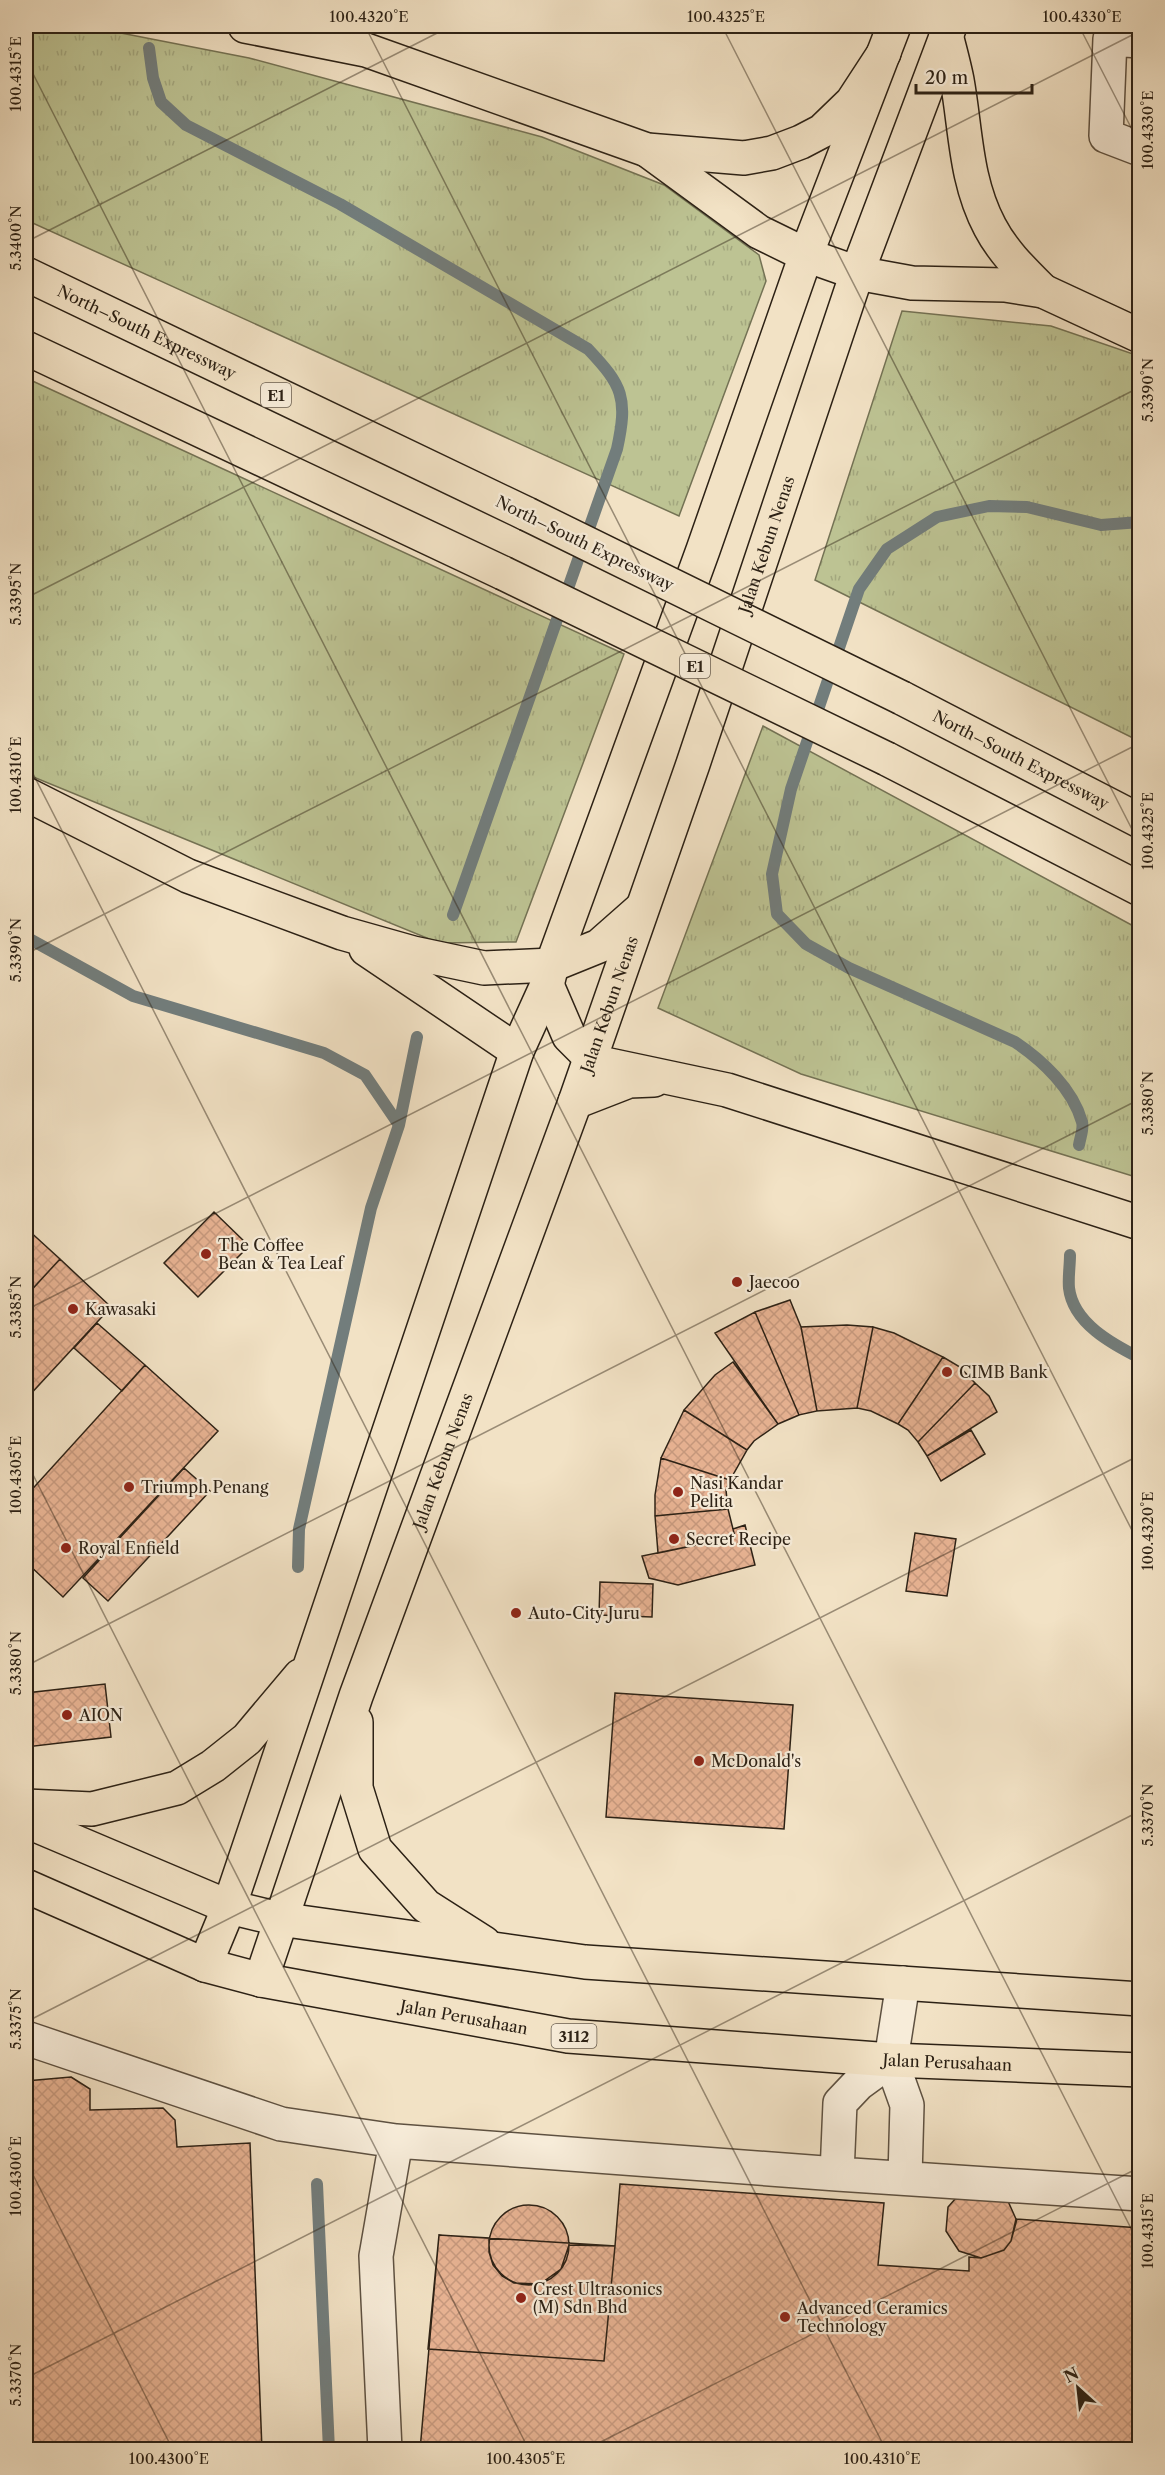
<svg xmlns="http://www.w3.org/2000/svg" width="1165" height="2475" font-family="'Libre Caslon Text',serif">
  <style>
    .grass { fill: url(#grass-tufts); stroke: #747254; stroke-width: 1.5 }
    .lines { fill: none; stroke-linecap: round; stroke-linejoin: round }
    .stream { stroke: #727d7c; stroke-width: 12 }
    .building { fill: url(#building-cross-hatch); stroke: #2c2115; stroke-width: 1.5 }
    .minor-casing { stroke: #5e5141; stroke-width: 36 }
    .major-casing { stroke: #2c2115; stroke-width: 36 }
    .highway-casing { stroke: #2c2115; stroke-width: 36 }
    .minor { stroke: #f7ecd9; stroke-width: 33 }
    .major { stroke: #f2e2c5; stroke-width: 33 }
    .highway { stroke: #f2e2c5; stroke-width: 33 }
    .highway-bridge-casing { stroke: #2c2115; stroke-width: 36; stroke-linecap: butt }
    .highway-bridge { stroke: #f2e2c5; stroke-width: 33 }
    .ticks { fill: none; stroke: #2c2115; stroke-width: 1.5; stroke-opacity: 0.45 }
    .poi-dot { fill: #8f2418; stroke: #f7ecd9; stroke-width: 2 }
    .labels { text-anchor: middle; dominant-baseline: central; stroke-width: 4.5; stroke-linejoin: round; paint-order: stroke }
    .shield { fill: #f7ecd9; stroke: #695e50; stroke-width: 1.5 }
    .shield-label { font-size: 15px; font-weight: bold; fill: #2c2115 }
    .street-label { font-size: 16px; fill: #2c2115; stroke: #f7ecd9 }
    .poi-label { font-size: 16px; fill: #2c2115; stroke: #f7ecd9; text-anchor: start }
    .neatline { fill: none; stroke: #2c2115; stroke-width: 2 }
    .ticks-label { font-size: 15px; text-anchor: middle; fill: #2c2115 }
  </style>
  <defs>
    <pattern id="grass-tufts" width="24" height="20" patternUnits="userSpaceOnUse" patternTransform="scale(1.5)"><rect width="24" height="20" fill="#bdc393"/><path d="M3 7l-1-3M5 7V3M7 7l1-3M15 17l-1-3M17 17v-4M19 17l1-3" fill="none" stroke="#a3a77e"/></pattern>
    <pattern id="building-cross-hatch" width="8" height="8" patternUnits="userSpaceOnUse" patternTransform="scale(1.5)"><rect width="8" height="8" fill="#e9b494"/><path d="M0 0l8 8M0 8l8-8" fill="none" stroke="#c89a7f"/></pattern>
  </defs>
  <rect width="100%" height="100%" fill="#f2e2c5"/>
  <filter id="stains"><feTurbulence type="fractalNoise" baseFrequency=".00333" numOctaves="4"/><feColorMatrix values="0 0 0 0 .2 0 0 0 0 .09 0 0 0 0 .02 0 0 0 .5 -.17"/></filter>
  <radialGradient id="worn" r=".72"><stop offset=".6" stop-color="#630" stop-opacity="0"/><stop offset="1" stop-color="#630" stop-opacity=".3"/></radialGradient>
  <!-- grass -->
  <path class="grass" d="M26 26H85L249 58 542 137 664 185 759 255 766 281 679 516 26 220Z
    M902 311 1051 326 1139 356V741L815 580Z
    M26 378 624 654 516 942 439 943 26 774Z
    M763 726 1139 929V1178L801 1074 658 1008Z"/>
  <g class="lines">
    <!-- stream -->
    <path class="stream" d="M149 48 153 78 161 102 186 125 340 204 588 349C623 386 628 398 617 449L453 915
      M26 937 133 996 324 1053 365 1075 399 1125 371 1208 299 1529 298 1567
      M399 1125 417 1037
      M1079 1145C1080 1138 1084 1128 1082 1122 1073 1089 1042 1060 1015 1042L849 968 806 944 777 914 772 874 791 789 859 589 887 549 937 517 989 506 1027 507 1101 525 1140 522
      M1070 1255C1070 1266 1068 1277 1069 1288 1073 1323 1112 1344 1140 1358
      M317 2184 329 2450"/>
  </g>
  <!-- building -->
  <path class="building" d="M214 1212 249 1246 198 1297 164 1263Z
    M26 1228 60 1259 26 1296Z
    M60 1259 111 1307 26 1399V1296Z
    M790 1300 801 1327 817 1411 799 1415 755 1312Z
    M755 1312 799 1415 778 1424 715 1333Z
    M97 1323 145 1365 122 1391 74 1348Z
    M847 1325 873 1327 857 1408 817 1411 801 1327Z
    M873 1327 894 1333 943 1357 898 1424 871 1411 857 1408Z
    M943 1357 960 1367 975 1383 918 1442 908 1430 898 1424Z
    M733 1362 778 1424 754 1441 747 1450 684 1410 715 1375Z
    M145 1365 218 1431 63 1597 26 1562V1496Z
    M975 1383 989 1396 997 1412 927 1456 918 1442Z
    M684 1410 747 1450 730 1480 661 1458Z
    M971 1430 985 1454 941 1481 927 1456Z
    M661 1458 730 1480 726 1490 728 1509 655 1516V1495Z
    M184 1468 210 1491 108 1601 83 1578Z
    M728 1509 735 1537 658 1553 655 1516Z
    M745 1525 755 1565 678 1585 649 1578 642 1556 735 1537 733 1529Z
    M915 1533 956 1539 947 1596 906 1591Z
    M600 1582 653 1584 652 1617 599 1615Z
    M105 1684 111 1737 26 1747V1693Z
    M615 1693 793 1705 784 1829 606 1817Z
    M1140 1855V1891H1137Z
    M71 2077 90 2089V2110L163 2108 175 2120 177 2147 250 2143 262 2450H26V2081Z
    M620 2184 884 2203 878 2265 969 2271V2257L981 2258 1004 2250 1011 2241 1017 2219 1140 2228V2362L1134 2450H420L439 2235 489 2238V2252L493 2265 502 2276 514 2283 540 2284 561 2269 569 2245 615 2246Z
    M956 2198 1007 2199 1016 2219 1011 2241 1004 2250 981 2258 959 2251 946 2231 948 2207Z
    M489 2245a40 40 0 1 1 80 0a40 40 0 1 1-80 0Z
    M439 2235 615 2246 604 2361 428 2349Z"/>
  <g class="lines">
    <defs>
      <path id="minor" d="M1140 41 1110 39 1106 136 1140 149
        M903 1983 891 2060 907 2105 905 2177
        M26 2038 281 2124 396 2141
        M837 2174 840 2103 858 2084 891 2060
        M385 2450 376 2256 396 2141 837 2174 1140 2194"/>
      <g id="major">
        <path d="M356 1722V1788L375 1849 426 1906 484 1943"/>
        <path d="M26 1806 92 1809 177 1788 213 1766 247 1739 300 1676"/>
        <path d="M26 1821 229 1907 279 1919 585 1962 1140 1999"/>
        <path id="s1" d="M26 1886 205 1965 261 1980 568 2036 891 2060 1140 2070"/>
        <path d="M205 1965 229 1907 517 1051 547 985 552 965 703 550 806 255 894 26"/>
        <path id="s2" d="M261 1980 356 1696 575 1102 693 764 857 273 950 26"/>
      </g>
      <g id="highway">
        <path d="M245 26 366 50 647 150 744 158 772 153 801 142 822 131 852 102 884 53"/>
        <path d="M946 35C950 50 954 65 957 80 966 130 965 180 990 227 1003 252 1023 271 1043 291"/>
        <path d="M647 150 759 232 806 255 857 273 912 283 1005 285 1043 291 1140 336"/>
        <path id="s3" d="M26 274 527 514"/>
        <path d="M26 348 503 573"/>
        <path id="s4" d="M902 698 1140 821"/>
        <path d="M887 759 1140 889"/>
        <path d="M26 794 188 876 342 933 413 953 484 968 552 965 599 946 641 909"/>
        <path d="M366 949 517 1051"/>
        <path d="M547 985 569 1036 595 1062 727 1090 1140 1223"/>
        <path d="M575 1102 629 1081 654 1080"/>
      </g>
    </defs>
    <!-- minor casing -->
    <use href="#minor" class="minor-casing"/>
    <!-- major casing -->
    <use href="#major" class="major-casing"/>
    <!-- highway casing -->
    <use href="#highway" class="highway-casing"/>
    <!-- minor -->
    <use href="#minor" class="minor"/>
    <!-- major -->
    <use href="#major" class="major"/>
    <!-- highway -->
    <use href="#highway" class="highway"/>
    <defs>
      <path id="highway-bridge" d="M527 514 902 698
        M503 573 887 759"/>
    </defs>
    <!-- highway-bridge casing -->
    <use href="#highway-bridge" class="highway-bridge-casing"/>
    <!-- highway-bridge -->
    <use href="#highway-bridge" class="highway-bridge"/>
  </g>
  <!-- ticks -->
  <path class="ticks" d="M365 26 1140 1546M722 26 1140 845M1079 26 1140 145M26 60 1140 2246M26 242 451 26M26 598 1140 31M26 760 886 2450M26 954 1140 387M26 1310 1140 743M26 1461 529 2450M26 1666 1140 1099M26 2022 1140 1455M26 2161 173 2450M26 2378 1140 1811M585 2450 1140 2167"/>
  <!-- markers -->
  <g class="poi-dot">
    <circle cx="206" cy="1254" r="6"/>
    <circle cx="737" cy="1282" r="6"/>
    <circle cx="73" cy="1309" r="6"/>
    <circle cx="947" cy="1372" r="6"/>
    <circle cx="129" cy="1487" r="6"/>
    <circle cx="678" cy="1492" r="6"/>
    <circle cx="674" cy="1539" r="6"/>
    <circle cx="66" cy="1548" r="6"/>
    <circle cx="516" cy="1613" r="6"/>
    <circle cx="67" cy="1715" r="6"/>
    <circle cx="699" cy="1761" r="6"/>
    <circle cx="521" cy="2298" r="6"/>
    <circle cx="785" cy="2317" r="6"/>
  </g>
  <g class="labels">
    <!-- shield labels -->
    <g class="shield">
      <rect x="261" y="383" width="30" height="24" rx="4.5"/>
      <rect x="680" y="654" width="30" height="24" rx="4.5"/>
      <rect x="551.5" y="2024" width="45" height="24" rx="4.5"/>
    </g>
    <g class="shield-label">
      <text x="276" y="395">E1</text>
      <text x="695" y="666">E1</text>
      <text x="574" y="2036">3112</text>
    </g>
    <!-- street labels -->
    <g class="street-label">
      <text stroke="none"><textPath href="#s3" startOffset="134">North–South Expressway</textPath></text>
      <text transform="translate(585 543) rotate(26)">North–South Expressway</text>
      <text stroke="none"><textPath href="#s2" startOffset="1522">Jalan Kebun Nenas</textPath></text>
      <text stroke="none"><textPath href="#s4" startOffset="134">North–South Expressway</textPath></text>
      <text stroke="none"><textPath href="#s2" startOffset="1036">Jalan Kebun Nenas</textPath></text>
      <text stroke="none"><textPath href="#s2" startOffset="550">Jalan Kebun Nenas</textPath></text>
      <text stroke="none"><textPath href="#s1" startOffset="460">Jalan Perusahaan</textPath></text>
      <text stroke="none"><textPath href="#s1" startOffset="946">Jalan Perusahaan</textPath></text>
    </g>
    <!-- poi labels -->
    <g class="poi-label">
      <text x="218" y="1245">The Coffee<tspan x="218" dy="18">Bean &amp; Tea Leaf</tspan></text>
      <text x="749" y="1282">Jaecoo</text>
      <text x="85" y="1309">Kawasaki</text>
      <text x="959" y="1372">CIMB Bank</text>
      <text x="690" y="1483">Nasi Kandar<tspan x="690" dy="18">Pelita</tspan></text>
      <text x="141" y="1487">Triumph Penang</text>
      <text x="686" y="1539">Secret Recipe</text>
      <text x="78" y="1548">Royal Enfield</text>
      <text x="528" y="1613">Auto-City Juru</text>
      <text x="79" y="1715">AION</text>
      <text x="711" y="1761">McDonald's</text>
      <text x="533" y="2289">Crest Ultrasonics<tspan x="533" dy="18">(M) Sdn Bhd</tspan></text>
      <text x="797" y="2308">Advanced Ceramics<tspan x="797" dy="18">Technology</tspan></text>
    </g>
  </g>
  <!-- margin -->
  <rect width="1165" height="2475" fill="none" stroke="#f2e2c5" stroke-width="66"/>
  <!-- north arrow -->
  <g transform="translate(1078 2388) rotate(333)" stroke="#f7ecd9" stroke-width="4.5" paint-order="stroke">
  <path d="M0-4.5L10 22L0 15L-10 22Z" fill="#2c2115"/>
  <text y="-9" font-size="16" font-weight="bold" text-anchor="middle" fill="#2c2115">N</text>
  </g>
  <!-- scale -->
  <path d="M916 84v9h116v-9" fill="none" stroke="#2c2115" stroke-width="3"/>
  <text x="925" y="84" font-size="18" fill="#2c2115" stroke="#f7ecd9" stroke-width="4.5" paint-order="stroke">20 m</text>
  <rect x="33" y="33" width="1099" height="2409" class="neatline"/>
  <g class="ticks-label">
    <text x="369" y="22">100.4320°E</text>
    <text x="726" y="22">100.4325°E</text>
    <text x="1082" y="22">100.4330°E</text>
    <text transform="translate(16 74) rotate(-90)" y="5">100.4315°E</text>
    <text transform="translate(1148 130) rotate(-90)" y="5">100.4330°E</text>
    <text transform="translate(16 238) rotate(-90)" y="5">5.3400°N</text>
    <text transform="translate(1148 390) rotate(-90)" y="5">5.3390°N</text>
    <text transform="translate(16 594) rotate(-90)" y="5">5.3395°N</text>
    <text transform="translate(16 775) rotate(-90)" y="5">100.4310°E</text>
    <text transform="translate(1148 831) rotate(-90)" y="5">100.4325°E</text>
    <text transform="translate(16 950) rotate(-90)" y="5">5.3390°N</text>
    <text transform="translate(1148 1103) rotate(-90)" y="5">5.3380°N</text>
    <text transform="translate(16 1307) rotate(-90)" y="5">5.3385°N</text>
    <text transform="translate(16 1475) rotate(-90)" y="5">100.4305°E</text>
    <text transform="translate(1148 1531) rotate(-90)" y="5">100.4320°E</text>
    <text transform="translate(16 1663) rotate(-90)" y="5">5.3380°N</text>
    <text transform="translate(1148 1815) rotate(-90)" y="5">5.3370°N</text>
    <text transform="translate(16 2019) rotate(-90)" y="5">5.3375°N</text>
    <text transform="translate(16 2176) rotate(-90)" y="5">100.4300°E</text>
    <text transform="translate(1148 2231) rotate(-90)" y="5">100.4315°E</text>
    <text transform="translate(16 2375) rotate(-90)" y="5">5.3370°N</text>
    <text x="169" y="2464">100.4300°E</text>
    <text x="526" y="2464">100.4305°E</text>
    <text x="882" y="2464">100.4310°E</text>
  </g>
  <rect width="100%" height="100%" filter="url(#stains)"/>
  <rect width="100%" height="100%" fill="url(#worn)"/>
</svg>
